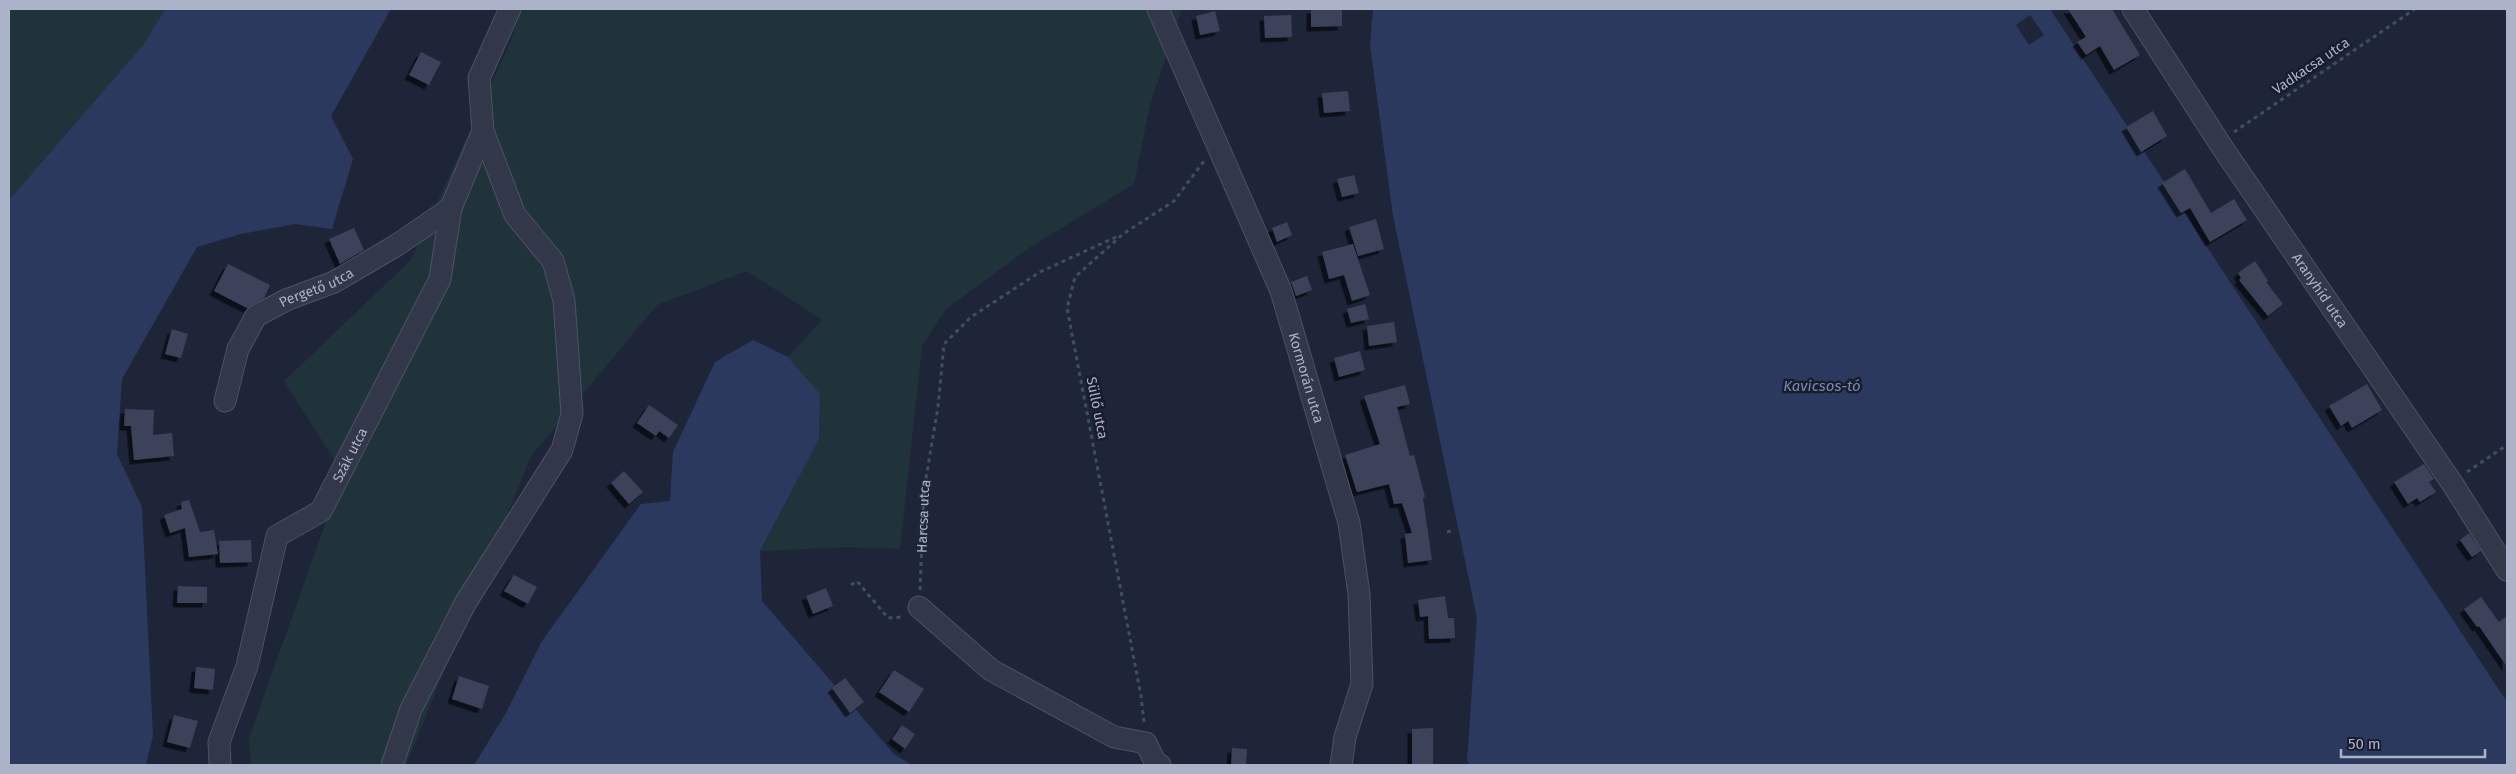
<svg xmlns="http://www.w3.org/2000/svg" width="2516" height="774" font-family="'Fira Sans',sans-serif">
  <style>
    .green { fill: #20333b }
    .water { fill: #2c395e }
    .pier { fill: #1e2539 }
    .building { fill: #3a425a; filter: url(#shadow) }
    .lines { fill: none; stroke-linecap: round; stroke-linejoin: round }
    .street-casing { stroke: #4c5265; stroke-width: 23 }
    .path { stroke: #3e5058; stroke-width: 3; stroke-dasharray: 4 4; stroke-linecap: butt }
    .street { stroke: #32384a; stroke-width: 21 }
    .labels { text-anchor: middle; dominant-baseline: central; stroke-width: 5; stroke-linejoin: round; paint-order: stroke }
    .street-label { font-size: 14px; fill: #acb2c7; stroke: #181d2e }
    .water-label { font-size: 15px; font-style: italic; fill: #7989b6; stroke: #181d2e }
  </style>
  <defs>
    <filter id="shadow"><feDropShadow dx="-4.5" dy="4.5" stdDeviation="0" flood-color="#0009"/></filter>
  </defs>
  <rect width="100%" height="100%" fill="#1e2539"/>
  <!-- green -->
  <path class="green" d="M9 9H165L144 44 9 200Z
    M522 9H1182L1150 105 1134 184 1032 246 946 309 922 346 900 549 847 547 760 551 819 439 820 394 788 357 822 320 747 271 657 305 531 456 406 765H251L249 738 343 474 284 381 411 260 510 43Z"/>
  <!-- water -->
  <path class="water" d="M165 9H391L331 116 353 159 332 229 295 224 241 234 197 247 122 379 117 454 142 507 153 736 146 765H9V200L144 44Z
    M1373 9H2050L2507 702V765H1470L1467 760 1477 618 1393 216 1370 45Z
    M753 340 788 357 820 394 819 439 760 551 762 601 894 754 912 765H474L506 713 542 641 641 504 670 501 673 452 715 362Z"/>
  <!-- pier -->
  <path class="pier" d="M2030 15 2044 35 2029 45 2016 25Z"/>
  <!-- building -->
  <path class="building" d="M1311 9H1342V26L1311 27Z
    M2068 9H2112L2140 55 2114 70 2100 46 2086 55 2077 42 2086 37Z
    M1215 11 1220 31 1200 35 1196 16Z
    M1291 15 1292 37 1265 38 1264 16Z
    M421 52 441 62 429 85 409 75Z
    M1348 91 1350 111 1324 113 1322 93Z
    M2153 111 2167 136 2141 152 2126 127Z
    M2185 169 2211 213 2234 199 2247 220 2210 242 2190 208 2181 213 2162 183Z
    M1354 175 1359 193 1342 197 1337 179Z
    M1376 219 1384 249 1358 256 1349 227Z
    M1287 222 1292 235 1277 242 1272 228Z
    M354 228 364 250 340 264 329 239Z
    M1353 244 1370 295 1352 301 1344 275 1329 279 1322 252Z
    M2255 261 2268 281 2266 282 2283 304 2268 316 2239 280 2241 278 2238 273Z
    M228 264 270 285 264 298 247 308 214 291Z
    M1307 276 1312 290 1296 296 1291 282Z
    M1365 304 1369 319 1351 323 1347 309Z
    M1394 322 1397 342 1369 346 1367 326Z
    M172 329 188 334 181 358 165 354Z
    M1360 351 1365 370 1339 377 1334 358Z
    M2367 384 2382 410 2352 428 2348 421 2341 426 2329 406Z
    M1405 385 1410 404 1397 407 1410 456 1414 455 1425 497 1423 498 1432 560 1408 563 1405 534 1412 533 1402 503 1394 504 1389 484 1357 492 1345 455 1380 444 1364 396Z
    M649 405 678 425 669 438 659 431 656 436 637 423Z
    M125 409 154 410 153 435 172 433 174 456 134 460 131 426H124Z
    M2424 464 2434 479 2429 482 2436 492 2420 502 2417 498 2408 504 2394 482Z
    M624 471 643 492 629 504 611 483Z
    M189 500 200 532 214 530 218 554 189 557 185 528 170 533 164 515 182 509 181 502Z
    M2469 533 2481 551 2472 557 2460 540Z
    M251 540 252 562 220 563 219 541Z
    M514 575 537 587 528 604 504 591Z
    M178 586 207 587V603H177Z
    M826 588 833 606 813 614 806 596Z
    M1445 596 1448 618H1454L1455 638 1429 639 1428 616 1420 617 1418 600Z
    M2481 597 2499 622 2507 616V667L2479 626 2477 627 2464 609Z
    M196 667 215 669 213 690 194 688Z
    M894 670 924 689 909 712 879 692Z
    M459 676 489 686 482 709 452 699Z
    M845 678 864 702 850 713 832 688Z
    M174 715 198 721 190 748 167 742Z
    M902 725 915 734 905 749 892 739Z
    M1433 728V764H1412V729Z
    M1232 748 1247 749 1246 765H1231Z"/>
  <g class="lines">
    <defs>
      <g id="street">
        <path id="s2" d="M1158 9 1281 291 1349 523 1359 594 1362 684 1345 737 1341 765"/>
        <path id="s3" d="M2133 9 2224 150 2452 483 2507 570"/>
        <path id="s4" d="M225 401 238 349 256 316 286 300 334 282 397 245 451 208"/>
        <path d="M919 607 991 670 1114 737 1146 743 1156 764 1160 765"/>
        <path id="s5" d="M220 765 219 742 247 666 277 536 321 511 440 279 451 208 483 131 479 78 510 9"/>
        <path d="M392 765 411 709 466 602 562 450 572 414 564 300 553 261 515 215 483 131"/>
      </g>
    </defs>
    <!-- street casing -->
    <use href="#street" class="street-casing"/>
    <!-- path -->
    <g class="path">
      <path d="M2234 132 2415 9"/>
      <path d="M2467 472 2507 445"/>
      <path d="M1447 532 1455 530"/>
      <path d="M851 585 857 581 888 618 902 617"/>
      <path id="s1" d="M920 590 924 490 938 407 944 344 971 317 1040 272 1118 236"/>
      <path d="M1144 722 1141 696 1067 308 1075 277 1123 234 1174 201 1204 161"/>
    </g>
    <!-- street -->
    <use href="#street" class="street"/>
  </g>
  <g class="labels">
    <!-- street labels -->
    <g class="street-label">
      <text transform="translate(2311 66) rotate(-34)">Vadkacsa utca</text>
      <text stroke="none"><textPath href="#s4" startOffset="158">Pergető utca</textPath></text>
      <text stroke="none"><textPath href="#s3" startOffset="338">Aranyhíd utca</textPath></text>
      <text stroke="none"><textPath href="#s2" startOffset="398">Kormorán utca</textPath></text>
      <text transform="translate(1097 408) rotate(79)">Süllő utca</text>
      <text stroke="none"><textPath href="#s5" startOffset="351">Szák utca</textPath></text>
      <text stroke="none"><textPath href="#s1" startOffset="74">Harcsa utca</textPath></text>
    </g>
    <!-- water labels -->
    <g class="water-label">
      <text x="1822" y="386">Kavicsos-tó</text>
    </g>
  </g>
  <!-- border -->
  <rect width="2516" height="774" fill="none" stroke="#acb2c7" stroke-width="20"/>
  <!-- scale -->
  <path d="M2341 749v8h144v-8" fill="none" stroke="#acb2c7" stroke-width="2.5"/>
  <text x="2348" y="749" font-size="15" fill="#acb2c7" stroke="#181d2e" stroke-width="4" paint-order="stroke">50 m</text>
</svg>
